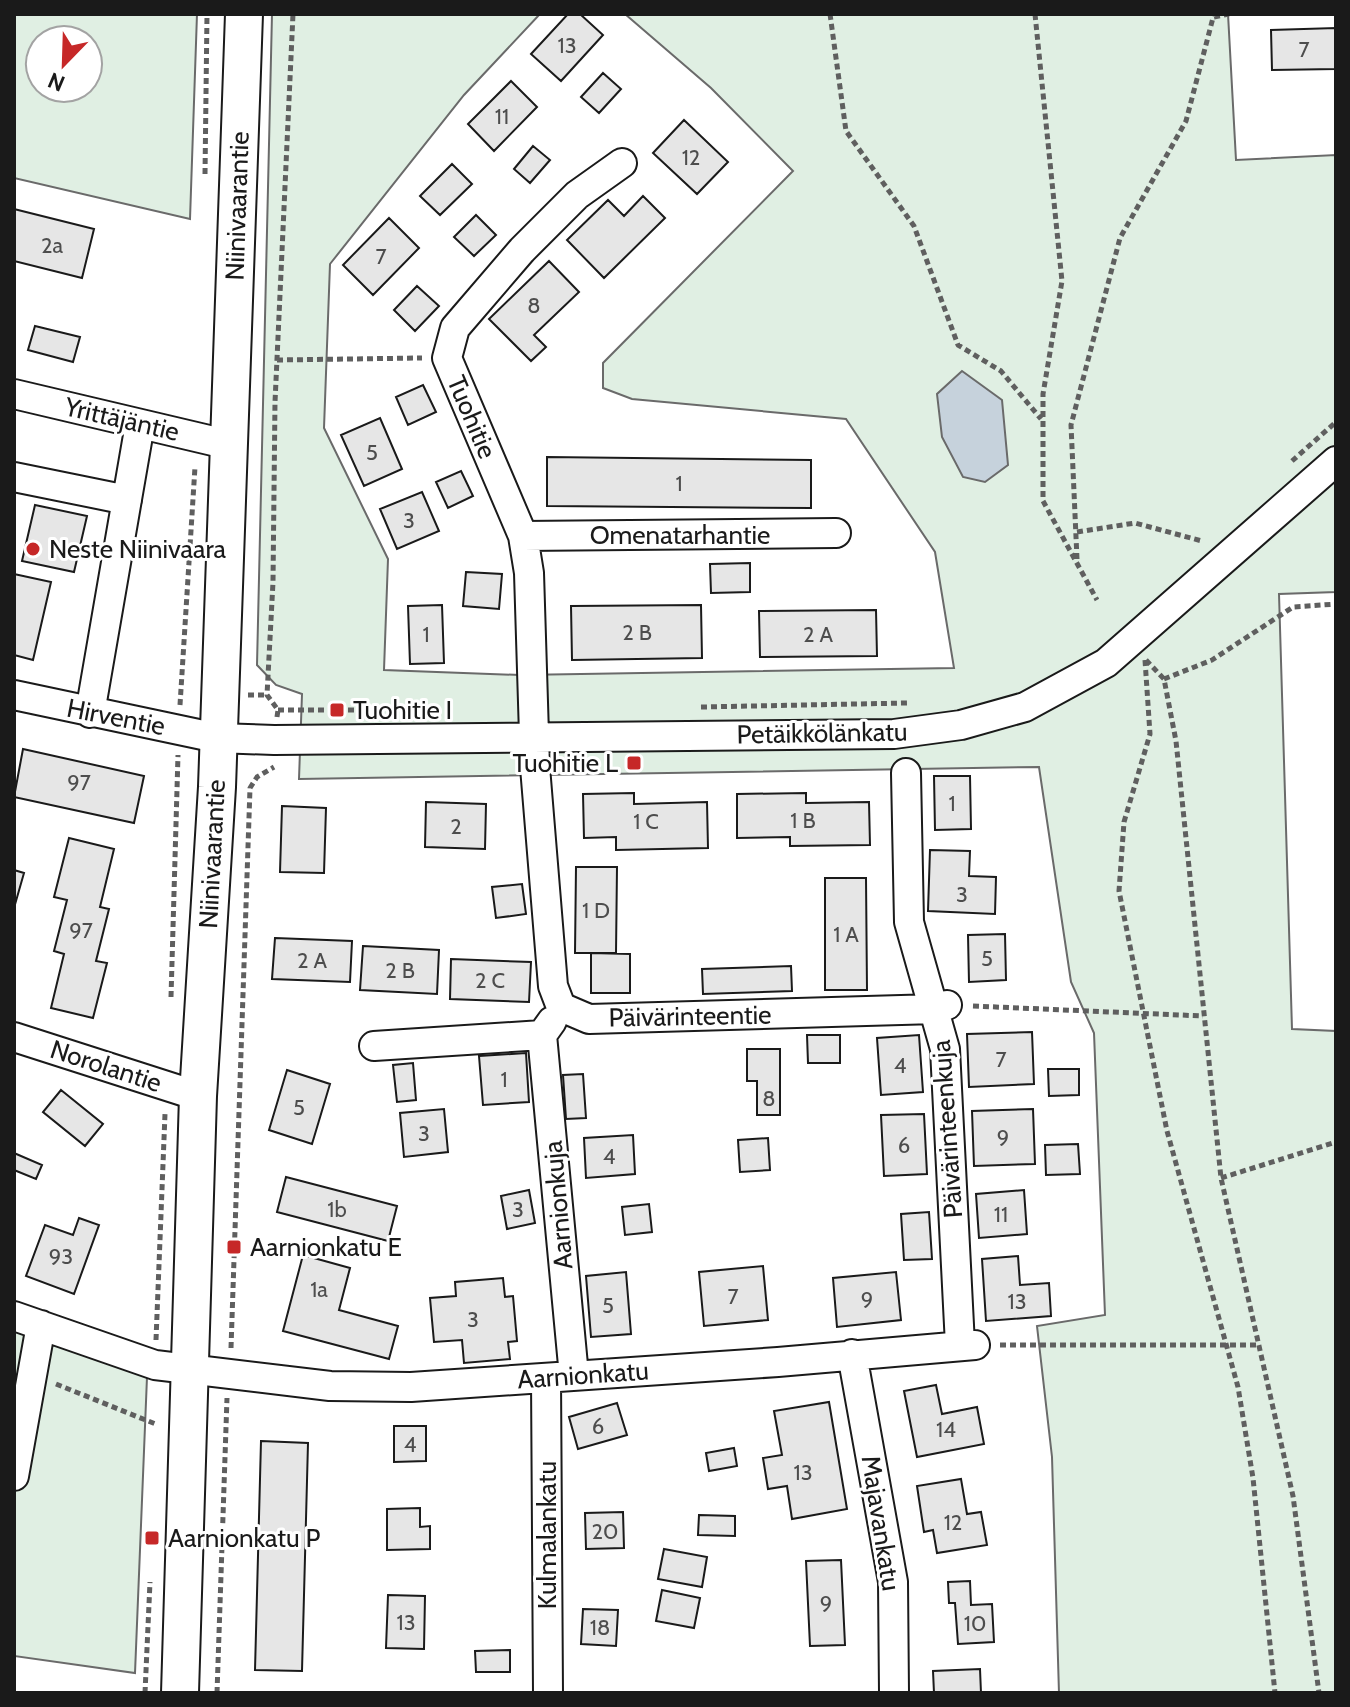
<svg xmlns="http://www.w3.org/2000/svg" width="1350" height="1707" font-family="Cabin,sans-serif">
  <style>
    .green { fill: #e0efe3; stroke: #6a6a6a; stroke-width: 2; fill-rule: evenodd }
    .water { fill: #c6d2dc; stroke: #6a6a6a; stroke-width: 2 }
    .building { fill: #e6e6e6; stroke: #1a1a1a; stroke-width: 2 }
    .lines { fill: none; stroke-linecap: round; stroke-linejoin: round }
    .minor-casing { stroke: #1a1a1a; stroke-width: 32 }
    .major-casing { stroke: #1a1a1a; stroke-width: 40 }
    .path { stroke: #5f5f5f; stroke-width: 5; stroke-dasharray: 6 4; stroke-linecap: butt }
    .minor { stroke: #fff; stroke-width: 28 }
    .major { stroke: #fff; stroke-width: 36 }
    .poi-dot { fill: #c62828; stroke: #fff; stroke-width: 3 }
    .labels { text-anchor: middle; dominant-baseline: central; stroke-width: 6; stroke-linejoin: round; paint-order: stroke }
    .number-label { font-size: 22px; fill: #4d4d4d }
    .street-label { font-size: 26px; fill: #1a1a1a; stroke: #fff }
    .poi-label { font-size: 26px; fill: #1a1a1a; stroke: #fff; text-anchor: start }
  </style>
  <rect width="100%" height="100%" fill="#fff"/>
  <!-- green -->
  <path class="green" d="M14 14H197L190 219 14 178ZM40 40H88V88H40Z
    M272 14H540L464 95 330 264 324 428 388 559 384 670 520 675 954 668 935 552 846 419 632 399 603 388V363L793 171 711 88 625 14H1228L1236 160 1336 155V592L1279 594 1292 1029 1336 1031V1693H1059L1052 1457 1037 1326 1105 1315 1094 1033 1071 982 1039 767 299 779 302 694 276 685 257 665Z
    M14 1331 147 1377 135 1673 14 1656Z"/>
  <!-- water -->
  <path class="water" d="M962 371 1002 400 1008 465 985 482 963 477 942 437 937 394Z"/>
  <!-- building -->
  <path class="building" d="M568 14H580L603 35 561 81 531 54Z
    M1336 28V69L1272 70 1271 30Z
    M603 73 621 89 599 113 581 97Z
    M511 81 537 107 494 151 468 124Z
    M684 120 728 162 697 194 653 153Z
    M533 146 550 160 530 183 514 169Z
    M452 164 472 184 440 215 420 196Z
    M643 196 665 218 604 278 567 240 608 200 624 216Z
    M14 209 94 229 82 278 14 261Z
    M476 215 496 235 474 256 454 237Z
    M389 218 419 248 373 295 343 265Z
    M549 261 579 292 534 335 546 347 531 361 489 319Z
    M417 286 439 306 415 331 394 310Z
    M35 326 80 337 73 362 28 350Z
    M423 385 436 412 408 425 396 397Z
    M380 418 402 469 364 486 341 435Z
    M547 457 811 460V508L547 506Z
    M461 471 473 496 448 508 436 482Z
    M422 492 439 531 397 549 380 509Z
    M35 505 87 516 74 572 22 561Z
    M750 563V592L711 593 710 564Z
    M466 572 502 574 499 609 463 606Z
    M14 574 51 582 33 660 14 655Z
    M442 605 444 663 410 664 408 606Z
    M701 605 702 658 572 660 571 606Z
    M876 610 877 656 760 657 759 611Z
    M23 749 144 776 134 823 14 797Z
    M934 776H970L971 829 935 830Z
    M634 793V804L707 802 708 848 616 850V837L584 838 583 794Z
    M806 793V803L869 802 870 845 790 846V837L737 838V794Z
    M426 802 486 804 485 849 425 847Z
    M282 806 326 808 324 873 280 872Z
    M69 838 114 849 100 907 109 909 96 961 107 963 93 1018 51 1008 64 954 54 951 67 900 54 897Z
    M930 850 970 851 969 876 996 877 995 914 928 911Z
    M576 867H617L616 953H575Z
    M14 870 24 873 14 908Z
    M825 878H866L867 990H825Z
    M522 884 526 914 496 918 492 887Z
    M1005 934 1006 980 969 982 968 935Z
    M275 938 352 941 350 982 272 979Z
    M363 946 439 950 437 994 360 990Z
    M591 953 630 954V993H591Z
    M451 959 531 962 529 1002 450 999Z
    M791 966 792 991 703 994 702 969Z
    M1032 1032 1034 1084 969 1087 967 1034Z
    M807 1035H840V1063H808Z
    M919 1035 923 1092 881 1095 877 1038Z
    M747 1049H780V1115H757V1081H747Z
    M526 1053 529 1102 483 1105 479 1056Z
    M413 1063 416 1100 397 1102 393 1065Z
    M1048 1069H1079V1095L1049 1096Z
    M287 1070 330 1084 312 1144 269 1130Z
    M583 1074 586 1118 566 1119 563 1075Z
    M61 1090 103 1124 85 1146 43 1112Z
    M444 1109 448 1152 404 1157 400 1113Z
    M1033 1109 1035 1164 974 1166 972 1111Z
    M924 1114 927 1174 884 1176 881 1115Z
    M633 1135 635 1174 586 1178 584 1138Z
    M768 1138 770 1170 740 1172 738 1140Z
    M1078 1144 1080 1174 1046 1175 1045 1145Z
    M14 1153 42 1165 36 1179 14 1170Z
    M286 1177 397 1206 388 1241 277 1212Z
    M529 1190 535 1223 507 1229 501 1196Z
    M1024 1190 1027 1234 979 1238 976 1194Z
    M649 1204 652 1232 625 1235 622 1207Z
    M929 1212 932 1259 904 1260 901 1214Z
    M79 1218 99 1225 74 1294 26 1276 45 1225 73 1235Z
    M303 1255 350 1268 339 1310 398 1326 389 1359 283 1331Z
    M1018 1256 1020 1285 1049 1283 1051 1316 986 1321 982 1259Z
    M763 1266 768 1320 704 1326 699 1272Z
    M626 1272 631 1334 591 1337 586 1276Z
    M896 1272 901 1320 837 1327 833 1278Z
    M503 1278 505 1297 513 1296 517 1341 508 1342 510 1359 464 1363 462 1340 434 1342 430 1298 456 1296 455 1282Z
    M936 1385 942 1414 977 1407 984 1444 917 1457 904 1391Z
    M829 1402 847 1509 792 1519 787 1486 768 1489 763 1458 782 1455 774 1411Z
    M617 1403 627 1435 578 1449 569 1417Z
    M394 1426H426V1461L394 1462Z
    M261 1441 308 1443 302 1671 255 1670Z
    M734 1448 737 1466 709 1471 706 1453Z
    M961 1479 967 1514 981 1512 987 1545 937 1553 933 1530 924 1532 917 1486Z
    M420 1508V1527L430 1526V1549L387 1550V1509Z
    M623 1512 624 1548 586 1549 585 1513Z
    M699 1515 735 1516V1536L698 1535Z
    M664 1549 707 1557 702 1587 658 1579Z
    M841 1560 845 1645 810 1646 806 1561Z
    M970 1581 971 1605 992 1604 994 1642 958 1644 955 1603H949L948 1582Z
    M662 1590 700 1598 694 1628 656 1621Z
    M388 1595 425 1596 424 1649 386 1648Z
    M583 1609 618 1610 616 1646 581 1644Z
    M510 1650V1672H476L475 1651Z
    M980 1669 981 1693H934L933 1671Z"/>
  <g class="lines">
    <defs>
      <path id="minor" d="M622 163 577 195 522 250 455 328 447 358 523 536 529 573 535 767 553 986 561 1007 589 1019 936 1009 947 1005
        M14 394 230 445
        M14 477 127 500
        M523 536 836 533
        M14 695 217 738 274 740 894 734 961 725 1025 707 1106 663 1336 461
        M90 713 140 424
        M906 773 909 922 945 1049 960 1345
        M542 1035 574 1376
        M14 1037 198 1096
        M374 1046 542 1035 552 1021
        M14 1316 155 1365 330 1386 411 1387 778 1362 975 1345
        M852 1354 893 1582 894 1693
        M546 1378 548 1693
        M14 1476 41 1325"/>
      <path id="major" d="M180 1693 198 1096 217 787 244 14"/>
    </defs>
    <!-- minor casing -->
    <use href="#minor" class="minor-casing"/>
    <!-- major casing -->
    <use href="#major" class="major-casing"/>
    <!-- path -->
    <path class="path" d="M830 14 846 131 914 226 958 345 1001 371 1041 419
      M1035 14 1062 281 1043 394V501L1097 600
      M1214 17 1229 14
      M205 174 207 14
      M277 360 422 358
      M1292 461 1336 422
      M1077 532 1135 523 1202 541
      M1077 559 1071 425 1120 238 1186 121 1214 14
      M1145 660 1150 734 1124 822 1119 891 1167 1131 1238 1387 1253 1478 1275 1693
      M1146 660 1164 679 1176 741 1221 1178 1293 1496 1319 1693
      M1164 679 1212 660 1293 607 1336 604
      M248 695H267
      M180 705 195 467
      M701 707 907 703
      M278 710H383
      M277 717 278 710 267 695 273 582 275 402 293 14
      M171 997 178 755
      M973 1006 1203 1016
      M1221 1178 1336 1142
      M156 1340 165 1114
      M1000 1345H1259
      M231 1348 250 788 257 777 274 767
      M56 1384 158 1425
      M145 1693 150 1582
      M217 1693 227 1398"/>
    <!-- minor -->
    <use href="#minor" class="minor"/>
    <!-- major -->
    <use href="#major" class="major"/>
  </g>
  <!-- markers -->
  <g class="poi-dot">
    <circle cx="33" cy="549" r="8"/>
    <rect x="329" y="702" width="16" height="16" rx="4"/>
    <rect x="626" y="755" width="16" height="16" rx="4"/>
    <rect x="226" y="1239" width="16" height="16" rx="4"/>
    <rect x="144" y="1530" width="16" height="16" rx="4"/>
  </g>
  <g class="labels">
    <!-- number labels -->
    <g class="number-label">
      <text x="567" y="45">13</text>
      <text x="1304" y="49">7</text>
      <text x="502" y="116">11</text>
      <text x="691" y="157">12</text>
      <text x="52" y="245">2a</text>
      <text x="381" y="256">7</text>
      <text x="534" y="305">8</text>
      <text x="372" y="452">5</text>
      <text x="679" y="483">1</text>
      <text x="409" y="520">3</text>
      <text x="637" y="632">2 B</text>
      <text x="426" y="634">1</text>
      <text x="818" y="634">2 A</text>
      <text x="79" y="782">97</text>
      <text x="952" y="803">1</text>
      <text x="803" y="820">1 B</text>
      <text x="646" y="821">1 C</text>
      <text x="456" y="826">2</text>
      <text x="962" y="894">3</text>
      <text x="596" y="910">1 D</text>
      <text x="81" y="930">97</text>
      <text x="846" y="934">1 A</text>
      <text x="987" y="958">5</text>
      <text x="312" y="960">2 A</text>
      <text x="400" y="970">2 B</text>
      <text x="490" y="980">2 C</text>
      <text x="1001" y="1059">7</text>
      <text x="900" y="1065">4</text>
      <text x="504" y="1079">1</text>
      <text x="769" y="1098">8</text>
      <text x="299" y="1107">5</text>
      <text x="424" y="1133">3</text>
      <text x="1003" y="1137">9</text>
      <text x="904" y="1145">6</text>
      <text x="609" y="1156">4</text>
      <text x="337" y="1209">1b</text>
      <text x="518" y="1209">3</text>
      <text x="1001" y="1214">11</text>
      <text x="61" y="1256">93</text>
      <text x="319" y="1289">1a</text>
      <text x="733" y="1296">7</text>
      <text x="867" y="1299">9</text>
      <text x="1017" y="1301">13</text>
      <text x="608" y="1305">5</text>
      <text x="473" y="1319">3</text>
      <text x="598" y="1426">6</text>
      <text x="946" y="1429">14</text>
      <text x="410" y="1444">4</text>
      <text x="803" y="1472">13</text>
      <text x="953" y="1522">12</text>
      <text x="605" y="1531">20</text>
      <text x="826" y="1603">9</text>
      <text x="406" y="1622">13</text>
      <text x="975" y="1623">10</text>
      <text x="600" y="1627">18</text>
    </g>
    <!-- street labels -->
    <g class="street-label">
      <text transform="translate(237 206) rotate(-88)">Niinivaarantie</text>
      <text transform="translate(472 417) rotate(67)">Tuohitie</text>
      <text transform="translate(122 419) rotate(13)">Yrittäjäntie</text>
      <text x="680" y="535">Omenatarhantie</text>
      <text transform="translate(116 717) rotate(11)">Hirventie</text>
      <text transform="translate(822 733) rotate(-1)">Petäikkölänkatu</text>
      <text transform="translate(212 854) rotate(-87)">Niinivaarantie</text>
      <text transform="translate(690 1016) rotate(-1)">Päivärinteentie</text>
      <text transform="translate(106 1066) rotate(18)">Norolantie</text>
      <text transform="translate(947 1129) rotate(-94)">Päivärinteenkuja</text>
      <text transform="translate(558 1205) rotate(-95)">Aarnionkuja</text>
      <text transform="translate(583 1375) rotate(-4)">Aarnionkatu</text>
      <text transform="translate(881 1523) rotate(81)">Majavankatu</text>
      <text transform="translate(547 1535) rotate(-90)">Kulmalankatu</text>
    </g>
    <!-- poi labels -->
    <g class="poi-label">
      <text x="49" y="549">Neste Niinivaara</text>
      <text x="353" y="710">Tuohitie I</text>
      <text x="618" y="763" text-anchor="end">Tuohitie L</text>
      <text x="250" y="1247">Aarnionkatu E</text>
      <text x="168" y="1538">Aarnionkatu P</text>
    </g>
  </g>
  <!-- border -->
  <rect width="1350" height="1707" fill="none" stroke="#1a1a1a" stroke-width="32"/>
  <!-- north arrow -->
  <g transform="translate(64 64) rotate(203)"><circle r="38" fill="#ffffff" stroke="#a3a3a3" stroke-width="2"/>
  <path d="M0-6L14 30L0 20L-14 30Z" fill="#c62828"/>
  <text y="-12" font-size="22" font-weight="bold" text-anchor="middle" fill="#1a1a1a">N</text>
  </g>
</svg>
